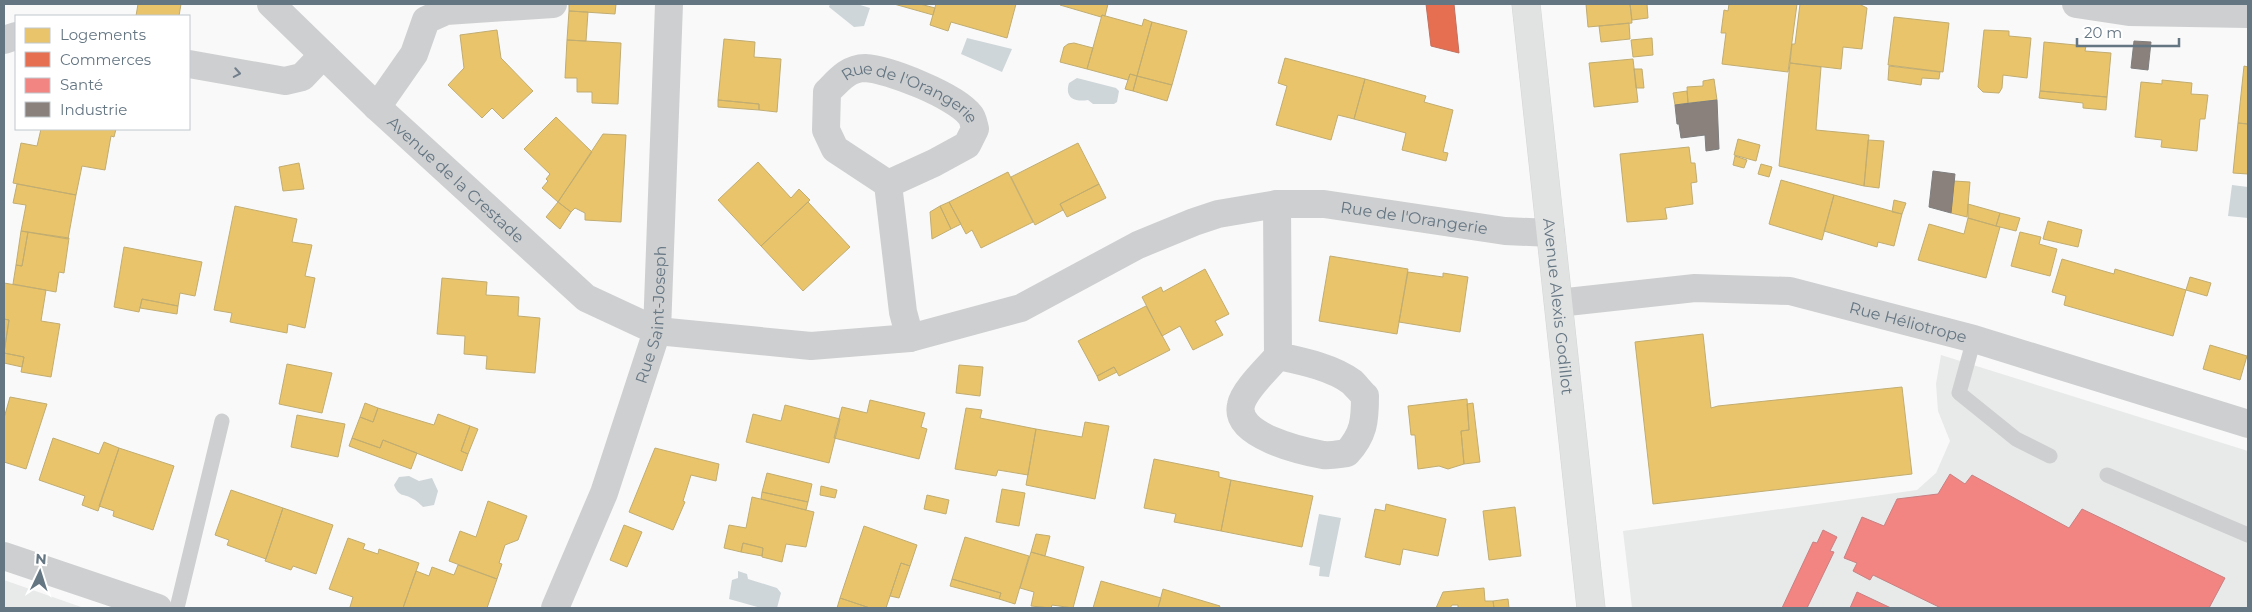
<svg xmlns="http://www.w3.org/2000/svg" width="2252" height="612" font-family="Montserrat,sans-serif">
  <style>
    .built { fill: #e8e9e9 }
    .water { fill: #ced6d9 }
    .homes { fill: #e9c46a; stroke: #c1ad72 }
    .shops { fill: #e76f51; stroke: #c07160 }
    .health { fill: #f28482; stroke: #c88082 }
    .industry { fill: #8a817c; stroke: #7f7e7e }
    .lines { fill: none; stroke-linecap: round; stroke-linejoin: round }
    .primary-casing { stroke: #d5d6d7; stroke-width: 29 }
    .service { stroke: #cecfd0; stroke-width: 15 }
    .minor { stroke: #cecfd0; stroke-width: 28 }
    .primary { stroke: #e1e2e2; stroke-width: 28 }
    .oneway { stroke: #707f8b }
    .labels { text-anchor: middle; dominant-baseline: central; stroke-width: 5; stroke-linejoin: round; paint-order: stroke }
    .street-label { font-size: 16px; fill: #657683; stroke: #fff }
  </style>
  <rect width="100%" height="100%" fill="#f9f9f9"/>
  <!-- built -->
  <path class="built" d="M1941 355 2248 451V608H1632L1623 531 1917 490 1936 473 1950 441 1938 411 1936 384Z
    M4 580 84 608H4Z"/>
  <!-- water -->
  <path class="water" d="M830 4H857L870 8 864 26 854 27 829 7Z
    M967 38 1012 49 1002 72 961 54Z
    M1077 78 1116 88 1119 91 1117 102 1114 104H1093L1088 100C1076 102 1064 99 1069 83Z
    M2232 185 2248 187V218L2228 216Z
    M409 476 419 481 432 478 438 491 434 505 423 507C420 504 416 500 413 499 404 493 399 498 394 485L399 477Z
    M1319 514 1341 518 1329 577 1319 576 1320 567 1309 565Z
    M738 571 747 574 748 579 777 588 781 593 777 608H761L729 599 732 580 738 578Z"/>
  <!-- homes -->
  <path class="homes" d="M138 4H181L179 16H136Z
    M569 4H616L615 14 569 11Z
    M894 4H920L935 8 933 15Z
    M936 4H1016L1007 38 951 22 948 31 930 25Z
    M1061 4H1108L1105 16 1102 15 1101 17 1060 5Z
    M1586 4H1630L1632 23 1588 27Z
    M1630 4H1647L1648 18 1632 20Z
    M1729 4H1797L1788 72 1722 64 1726 33H1721L1724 10 1728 11Z
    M1800 4H1859L1867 8 1862 49 1843 47 1841 69 1790 63 1792 44H1795Z
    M569 11 588 12 586 41 567 40Z
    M1102 15 1142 26 1144 19 1152 22 1137 76 1130 74 1128 80 1087 69Z
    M1894 17 1949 23 1943 72 1888 65Z
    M1152 22 1187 31 1172 85 1137 76Z
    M1629 23 1630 39 1601 42 1599 26Z
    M497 30 501 58 533 91 503 119 492 108 482 118 448 85 464 68 460 35Z
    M1984 30 2009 31V36L2031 38 2027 78 2003 75 2002 88 1999 93 1983 92 1978 87Z
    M1652 38 1653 55 1633 57 1631 40Z
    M724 39 755 42 754 57 781 59 777 112 759 110V104L718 100Z
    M567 40 621 43 618 104 592 103V92H577V78H565Z
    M2044 42 2086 46 2085 51 2111 53 2107 97 2040 91Z
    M1074 43 1093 48 1087 69 1060 62 1064 47 1068 44Z
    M1285 58 1365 79 1354 119 1338 115 1331 140 1276 125 1287 86 1278 83Z
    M1633 59 1638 102 1594 107 1589 63Z
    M1790 63 1821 67 1816 130 1869 135 1864 186 1779 166Z
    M1889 66 1940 72 1939 79 1922 78 1921 85 1888 80Z
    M2244 66 2248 67V124L2238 123Z
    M1634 69H1642L1644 88H1636Z
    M1130 74 1137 76 1133 91 1125 89Z
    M1137 76 1172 85 1167 101 1133 91Z
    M1365 79 1426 96 1424 102 1453 110 1443 152 1448 153 1446 161 1402 150 1406 133 1354 119Z
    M1714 79 1717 100 1688 103 1687 87 1703 86V81Z
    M2162 80 2192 83 2191 94 2208 95 2205 119H2200L2197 151 2161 147 2162 140 2135 137 2141 82 2162 84Z
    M1687 91 1688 103 1675 105 1673 93Z
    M2040 91 2107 97 2106 110 2083 108V103L2039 98Z
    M718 100 759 104V110L718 107Z
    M556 117 592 152 558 202 542 188 548 181 546 179 550 174 524 149Z
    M2238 123 2248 124V174L2233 173Z
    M41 129H116L114 137 111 136 105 170 82 166 76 195 13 183 21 143 37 146Z
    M603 134 626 135 621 222 585 220V213L575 208 571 212 558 202Z
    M1738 139 1760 145 1756 161 1734 155Z
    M1868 140 1884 141 1879 188 1864 186Z
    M1078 143 1099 184 1060 204 1063 210 1035 225 1011 177Z
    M1689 147 1691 163H1695L1697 182 1691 183 1693 204 1665 208 1667 219 1627 222 1620 154Z
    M1735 156 1747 160 1744 168 1733 165Z
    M758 162 791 198 799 189 810 200 761 246 718 200Z
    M299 163 304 189 283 191 279 167Z
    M1761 164 1772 167 1769 177 1758 174Z
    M1008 172 1033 222 981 248 972 230 966 234 949 202Z
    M1781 180 1834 195 1822 240 1769 224Z
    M1954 181 1970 182 1967 217 1951 213Z
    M17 184 76 195 68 239 21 231 26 205 13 203Z
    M1099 184 1106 198 1067 217 1060 204Z
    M1834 195 1902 214 1894 246 1878 242 1877 247 1824 231Z
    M1894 200 1906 203 1902 214 1892 212Z
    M558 202 571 212 560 229 546 217Z
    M808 202 850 247 803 291 761 246Z
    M949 202 961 224 951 229 940 206Z
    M1968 204 2000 213 1996 226 1968 218Z
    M235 206 297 219 292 242 312 245 305 276 315 278 305 328 288 324 287 333 230 322 232 313 214 310Z
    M940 206 951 229 932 239 930 212Z
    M2000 213 2020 218 2016 231 1996 226Z
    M1968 218 2000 227 1986 278 1918 260 1929 224 1964 234Z
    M2048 221 2082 230 2078 247 2043 239Z
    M21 231 28 232 22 266 16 265Z
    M28 232 69 238 64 273 59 272 56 292 13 284 16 265 22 266Z
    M2020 232 2041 237 2039 244 2057 249 2050 276 2011 266Z
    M124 247 202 262 195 296 180 293 178 306 142 299 139 312 114 307Z
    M1330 256 1408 269 1397 334 1319 321Z
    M2062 259 2114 274 2115 269 2186 290 2173 336 2064 305 2066 296 2052 292Z
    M1205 269 1229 314 1215 321 1223 335 1193 350 1180 326 1162 336 1142 297 1161 287 1163 292Z
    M1408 272 1443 277V273L1468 277 1460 332 1399 322Z
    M2190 277 2211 283 2207 296 2186 290Z
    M442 278 487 282 486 295 519 297 518 316 540 318 535 373 486 369 487 356 464 354 465 336 437 334Z
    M4 283 46 290 41 321 60 324 51 377 21 372 24 357 4 353 9 320 4 319Z
    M142 299 178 306 177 314 140 308Z
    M1146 306 1170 350 1119 376 1114 367 1097 376 1078 341Z
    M4 319 9 320 4 352Z
    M1703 334 1711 408 1718 406 1902 387 1912 474 1653 504 1635 342Z
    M2210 345 2247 356 2240 380 2203 369Z
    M4 353 24 357 22 367 4 363Z
    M287 364 332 373 322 413 279 404Z
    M959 365 983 367 980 396 956 393Z
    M1114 367 1117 372 1099 381 1097 376Z
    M10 397 47 404 26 469 4 462V418Z
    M1467 399 1469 430 1461 431 1464 464 1448 469 1439 466 1418 469 1415 435H1411L1408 406Z
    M870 400 925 413 921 427 927 429 919 459 834 438 842 407 867 413Z
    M365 403 378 408 373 422 360 417Z
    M1473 403 1480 462 1464 464 1461 431 1469 430 1467 404Z
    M785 405 840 419 829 463 746 442 753 414 781 421Z
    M378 408 434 425 438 414 470 426 461 451 468 454 462 471 383 440 380 448 352 438 360 417 373 422Z
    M966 408 982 410 980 418 1036 429 1028 475 998 470 996 476 955 469Z
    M297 415 345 424 338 457 291 447Z
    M1085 422 1109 426 1095 499 1026 485 1036 429 1082 437Z
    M470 426 478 429 468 454 461 451Z
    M53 438 99 454 104 442 119 448 98 511 82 505 85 496 39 480Z
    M352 438 380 448 383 440 417 453 411 469 349 446Z
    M119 448 174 466 153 530 113 516 114 511 99 506Z
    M655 448 719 464 716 481 691 475 683 501 685 502 673 530 629 512Z
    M1154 459 1219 472V477L1231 480 1221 531 1174 522 1176 514 1144 508Z
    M767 473 812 484 808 502 762 492Z
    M1231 480 1313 496 1302 547 1221 531Z
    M821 486 837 490 835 498 820 495Z
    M1002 489 1025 493 1019 526 996 522Z
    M231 490 283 508 266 559 227 545 229 540 215 535Z
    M762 492 808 502 806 510 761 499Z
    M927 495 949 500 946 514 924 509Z
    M752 497 814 512 806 547 786 544 782 562 762 557 763 548 743 543 741 552 724 548 729 525 746 528Z
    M488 501 527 516 518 540 505 545 499 563 502 564 497 579 449 561 460 531 476 537Z
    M1386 504 1446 519 1438 556 1403 549 1400 565 1365 557 1375 509 1385 511Z
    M1515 507 1521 556 1489 560 1483 511Z
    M283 508 333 525 316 574 293 566 291 570 265 561Z
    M624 525 642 532 627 567 610 560Z
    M864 526 917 545 910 566 901 563 886 608H870L840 598Z
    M1036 534 1050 536 1045 556 1031 552Z
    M965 537 1029 556 1015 604 999 599 1001 593 952 579Z
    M348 538 365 544 363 549 378 554 379 549 419 563 403 608H353L350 607 353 597 329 589Z
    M743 543 763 548 762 556 741 552Z
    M1031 552 1084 567 1073 608 1052 605 1051 608 1031 606 1034 592 1020 588Z
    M901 563 910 566 899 598 890 596Z
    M458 565 497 579 487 608H403L416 571 429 576 432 567 454 575Z
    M952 579 1001 593 999 599 950 586Z
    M1101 581 1161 598 1158 608H1093Z
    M1484 588 1485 601H1493L1494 608H1458V605H1452L1450 608H1436L1443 592Z
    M1163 589 1220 606 1219 608H1158Z
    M840 598 870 608H837Z
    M1508 599 1509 608H1494L1493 601Z"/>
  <!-- shops -->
  <path class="shops" d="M1426 4H1454L1459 53 1431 46Z"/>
  <!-- health -->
  <path class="health" d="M1950 474 1965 484 1972 475 2069 528 2082 509 2225 578 2209 608H1941L1873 575 1870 580 1853 571 1857 563 1844 558 1862 517 1884 526 1897 499 1938 494Z
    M1823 530 1837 537 1830 551 1834 552 1807 608H1782L1813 542 1817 543Z
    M1857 592 1891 608H1850Z"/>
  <!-- industry -->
  <path class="industry" d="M2134 41 2151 42 2148 70 2131 68Z
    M1717 100 1719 149 1706 151 1705 135 1681 138 1679 124H1677L1675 105Z
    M1933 171 1955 174 1951 213 1929 207Z"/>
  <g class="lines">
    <defs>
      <g id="primary">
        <path id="s5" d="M1526 4 1591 608"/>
      </g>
    </defs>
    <!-- primary casing -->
    <use href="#primary" class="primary-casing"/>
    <!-- service -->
    <path class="service" d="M1974 339 1959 393 2016 439 2050 456
      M2107 475 2248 535
      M177 608 222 421"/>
    <!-- minor -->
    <g class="minor">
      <path id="s1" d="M271 4 377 107 586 298 657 331 811 346 910 338 1021 308 1138 245 1194 222 1218 214 1277 204H1324L1505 231 1551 233"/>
      <path d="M2076 4 2129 12 2248 14"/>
      <path d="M4 40 16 36"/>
      <path d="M189 64 285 81 302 77 323 55"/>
      <path d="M377 107 414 54 426 20 446 11 553 4"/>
      <path id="s2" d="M888 184 835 149 826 130 827 92C838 81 848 68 865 68 888 69 956 96 970 115 973 118 974 125 975 129L967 145 934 163 888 184 903 312 910 338"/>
      <path d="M1277 204 1278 356C1301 361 1332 367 1352 382 1356 386 1361 392 1365 396 1365 421 1364 434 1347 453 1339 454 1331 456 1323 455 1302 451 1234 436 1241 405 1244 390 1268 368 1278 356"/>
      <path id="s3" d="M1558 303 1695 288 1790 291 1974 339 2248 424"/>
      <path d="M4 556 158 608"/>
      <path id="s4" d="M555 608 604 493 657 331 669 4"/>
    </g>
    <!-- primary -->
    <use href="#primary" class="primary"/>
  </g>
  <!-- one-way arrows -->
  <defs><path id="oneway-chevron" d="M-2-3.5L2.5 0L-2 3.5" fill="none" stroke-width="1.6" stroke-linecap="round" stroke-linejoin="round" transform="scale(1.25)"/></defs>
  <use class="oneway" href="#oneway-chevron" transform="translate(237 73) rotate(10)"/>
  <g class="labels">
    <!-- street labels -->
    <g class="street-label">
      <text stroke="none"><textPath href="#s2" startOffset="219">Rue de l'Orangerie</textPath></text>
      <text stroke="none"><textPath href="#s1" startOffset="255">Avenue de la Crestade</textPath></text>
      <text stroke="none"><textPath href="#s1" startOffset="1295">Rue de l'Orangerie</textPath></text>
      <text stroke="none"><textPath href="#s5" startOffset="304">Avenue Alexis Godillot</textPath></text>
      <text stroke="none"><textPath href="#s4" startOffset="311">Rue Saint-Joseph</textPath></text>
      <text stroke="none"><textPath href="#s3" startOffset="355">Rue Héliotrope</textPath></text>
    </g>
  </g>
  <!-- border -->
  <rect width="2252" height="612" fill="none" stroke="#657683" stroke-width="10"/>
  <!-- legend -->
  <rect x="15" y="15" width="175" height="115" fill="#ffffff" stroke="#c1c8cd"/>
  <rect x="25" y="28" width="25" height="15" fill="#e9c46a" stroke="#c1c8cd"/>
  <text x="60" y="40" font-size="15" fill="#657683">Logements</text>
  <rect x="25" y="52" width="25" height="15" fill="#e76f51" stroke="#c1c8cd"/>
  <text x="60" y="65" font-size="15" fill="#657683">Commerces</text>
  <rect x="25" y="78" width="25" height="15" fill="#f28482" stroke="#c1c8cd"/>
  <text x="60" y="90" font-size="15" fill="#657683">Santé</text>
  <rect x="25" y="102" width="25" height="15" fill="#8a817c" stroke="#c1c8cd"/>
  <text x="60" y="115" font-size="15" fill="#657683">Industrie</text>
  <!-- north arrow -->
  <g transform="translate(40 572) rotate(4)" stroke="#ffffff" stroke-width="4" paint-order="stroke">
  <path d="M0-4L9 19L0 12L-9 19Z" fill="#657683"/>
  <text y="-8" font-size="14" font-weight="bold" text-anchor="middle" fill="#657683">N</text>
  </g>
  <!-- scale -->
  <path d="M2077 38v8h102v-8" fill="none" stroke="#657683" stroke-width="2.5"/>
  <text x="2084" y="38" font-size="15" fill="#657683" stroke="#ffffff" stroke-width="4" paint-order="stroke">20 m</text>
</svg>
